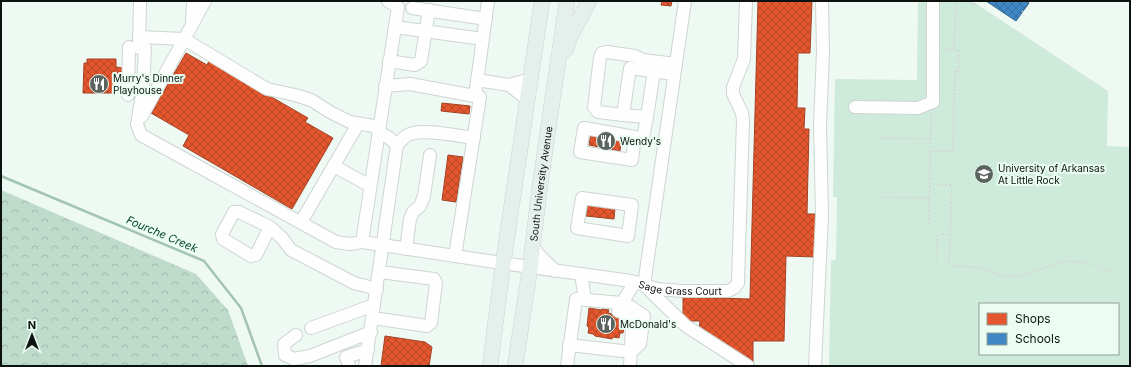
<svg xmlns="http://www.w3.org/2000/svg" width="1131" height="367" font-family="Inter,sans-serif">
  <style>
    .grass { fill: #ceeadb; fill-rule: evenodd }
    .forest { fill: url(#forest-crowns) }
    .shops { fill: url(#shops-cross-hatch); stroke: #a34225 }
    .schools { fill: url(#schools-cross-hatch); stroke: #30658e }
    .lines { fill: none; stroke-linecap: round; stroke-linejoin: round }
    .stream { stroke: #a3c4b3; stroke-width: 2.5 }
    .minor-casing { stroke: #ced5d1; stroke-width: 14 }
    .major-casing { stroke: #ced2d0; stroke-width: 16 }
    .path { stroke: #d5d7d5; stroke-width: 1.5; stroke-dasharray: 2 2; stroke-linecap: butt }
    .minor { stroke: #fdfefd; stroke-width: 12 }
    .major { stroke: #e5f0ec; stroke-width: 15 }
    .labels { text-anchor: middle; dominant-baseline: central; stroke-width: 4; stroke-linejoin: round; paint-order: stroke }
    .poi-label { font-size: 10px; fill: #0c120f; stroke: #ebfdf3; text-anchor: start }
    .street-label { font-size: 10px; fill: #0c120f; stroke: #ebfdf3 }
    .water-label { font-size: 11px; font-style: italic; fill: #07422b; stroke: #ebfdf3 }
  </style>
  <defs>
    <pattern id="forest-crowns" width="20" height="18" patternUnits="userSpaceOnUse"><rect width="20" height="18" fill="#bedbcc"/><path d="M2 6a3 3 0 1 1 6 0M12 15a3 3 0 1 1 6 0" fill="none" stroke="#a2bbae"/></pattern>
    <pattern id="shops-cross-hatch" width="8" height="8" patternUnits="userSpaceOnUse"><rect width="8" height="8" fill="#e4572e"/><path d="M0 0l8 8M0 8l8-8" fill="none" stroke="#b74726"/></pattern>
    <pattern id="schools-cross-hatch" width="8" height="8" patternUnits="userSpaceOnUse"><rect width="8" height="8" fill="#3f88c5"/><path d="M0 0l8 8M0 8l8-8" fill="none" stroke="#336e9e"/></pattern>
  </defs>
  <rect width="100%" height="100%" fill="#eff9f4"/>
  <!-- grass -->
  <path class="grass" d="M918 1H972L1108 91 1107 146 1130 147V366H829L831 261 836 259 837 197H833L835 79 917 80ZM980 304H1118V354H980Z"/>
  <!-- forest -->
  <path class="forest" d="M1 190 196 274 228 310 248 366H1Z"/>
  <!-- shops -->
  <path class="shops" d="M659 1H672L671 6 661 5 662 1Z
    M758 1H812L810 53H798L797 108H805L804 129H809L807 214H817L816 257 786 256 784 341H753V363L706 338V332L699 331 700 321H683V297L750 299Z
    M186 53 207 65 209 61 308 118 305 122 333 138 292 209 183 146 189 135 151 113Z
    M87 59H116V67L123 68 122 75H117V71H115V93H83L84 63H87Z
    M442 103 470 106 469 114 441 111Z
    M591 133 622 137 620 151 589 145Z
    M448 155 463 157 456 202 442 200Z
    M588 203 615 208 614 219 586 216Z
    M589 308 601 310 602 309 609 310 608 313 620 315 623 314 621 323H625L623 333H620L619 338 613 337 612 339 595 336 593 334 588 333 589 328 587 326Z
    M385 336 425 342 432 347 429 366H381Z"/>
  <!-- schools -->
  <path class="schools" d="M986 1H1026L1029 3 1016 21Z"/>
  <g class="lines">
    <!-- stream -->
    <path class="stream" d="M1 176 204 261 241 308 262 366"/>
    <defs>
      <g id="minor">
        <path d="M140 1 139 48H145L143 89 137 124 141 135 336 242 350 244 362 242 398 7 388 1"/>
        <path d="M685 1 644 285 686 326 748 366"/>
        <path d="M412 8 486 19"/>
        <path d="M192 22 193 1"/>
        <path d="M395 27 483 39"/>
        <path d="M139 37 184 39 267 89 295 95 311 100 330 112 350 122 379 127"/>
        <path d="M389 61 415 65 421 61 429 10"/>
        <path d="M654 71 647 117 623 115 630 68 674 74"/>
        <path d="M477 80 509 85"/>
        <path d="M385 86 410 84 480 97 455 256"/>
        <path d="M128 95 129 47"/>
        <path d="M475 96 488 1"/>
        <path d="M528 100 509 85 531 79"/>
        <path d="M855 107 918 108 933 102V1"/>
        <path d="M623 115 598 112 594 107 600 57 602 53 607 52 635 56 643 60 676 64"/>
        <path d="M142 116 205 1"/>
        <path d="M584 128 635 137 632 160 580 152Z"/>
        <path d="M378 132 388 137 397 145"/>
        <path d="M643 138 647 117"/>
        <path d="M334 166 370 186"/>
        <path d="M582 198 632 205 628 236 577 228Z"/>
        <path d="M301 222 358 124"/>
        <path d="M270 227 256 255 251 256 223 239 222 234 234 212H239L270 227 282 238 291 250 354 283 377 289"/>
        <path id="s1" d="M362 242 495 262 631 281 657 289 682 291H728L734 288 738 283 743 120 742 113 733 94V87L744 59 746 1"/>
        <path d="M533 244 537 253 555 271"/>
        <path d="M406 249 410 219 413 212 420 206 424 196 430 155"/>
        <path d="M581 274 585 300"/>
        <path d="M622 303 635 282"/>
        <path d="M618 311 630 315 633 319C631 335 631 350 630 366"/>
        <path d="M373 318 427 326 431 323 436 283 434 279 380 272"/>
        <path d="M311 328 374 305"/>
        <path d="M296 335 284 344 285 355 294 359 310 356 371 332"/>
        <path d="M569 345 631 352"/>
        <path d="M349 366 346 357 368 350"/>
        <path d="M365 366 397 145C400 142 403 138 406 136 418 127 459 136 474 138"/>
        <path d="M567 366 576 299 622 303 631 307 644 316 640 344 631 352"/>
        <path d="M815 366 822 215 820 125 823 52 822 1"/>
      </g>
      <g id="major">
        <path d="M566 49 570 37 589 1"/>
        <path d="M490 366 503 264 542 1"/>
        <path id="s2" d="M515 366 530 268 540 185 567 1"/>
      </g>
    </defs>
    <!-- minor casing -->
    <use href="#minor" class="minor-casing"/>
    <!-- major casing -->
    <use href="#major" class="major-casing"/>
    <!-- path -->
    <path class="path" d="M968 1 975 5 977 1
      M1022 11 1025 13
      M943 49 959 50 958 72
      M954 49 956 2 957 1
      M877 138 930 139
      M929 151H953L955 71H959
      M929 184 952 185 949 266 978 267 998 275 1017 276 1030 274 1057 263 1069 261 1092 264 1102 268 1109 272
      M876 197 929 198
      M929 228 931 113
      M936 265 937 234H950"/>
    <!-- minor -->
    <use href="#minor" class="minor"/>
    <!-- major -->
    <use href="#major" class="major"/>
  </g>
  <!-- icons -->
  <defs>
    <symbol id="restaurant-disc" viewBox="-11 -11 22 22"><circle r="9.5" fill="#5b635f" stroke="#ebfdf3"/><path d="M-5-6h1v4h1v-4h1v4h1v-4h1v5L-1.5 .5V6h-2V.5L-5-1ZM5-6V6H3V1.5H1.5Q1.5-4 5-6Z" fill="#fff"/></symbol>
    <symbol id="university-disc" viewBox="-11 -11 22 22"><circle r="9.5" fill="#5b635f" stroke="#ebfdf3"/><path d="M0-5L7-2L0 1L-7-2ZM-4 1L0 2.5L4 1V4Q0 6-4 4Z" fill="#fff"/></symbol>
  </defs>
  <g fill-rule="evenodd">
    <use href="#restaurant-disc" x="88" y="73" width="22" height="22"/>
    <use href="#restaurant-disc" x="595" y="130" width="22" height="22"/>
    <use href="#university-disc" x="973" y="163" width="22" height="22"/>
    <use href="#restaurant-disc" x="595" y="313" width="22" height="22"/>
  </g>
  <g class="labels">
    <!-- poi labels -->
    <g class="poi-label">
      <text x="113" y="78">Murry's Dinner<tspan x="113" dy="12">Playhouse</tspan></text>
      <text x="620" y="141">Wendy's</text>
      <text x="998" y="168">University of Arkansas<tspan x="998" dy="12">At Little Rock</tspan></text>
      <text x="620" y="324">McDonald's</text>
    </g>
    <!-- street labels -->
    <g class="street-label">
      <text stroke="none"><textPath href="#s2" startOffset="184">South University Avenue</textPath></text>
      <text stroke="none"><textPath href="#s1" startOffset="322">Sage Grass Court</textPath></text>
    </g>
    <!-- water labels -->
    <g class="water-label">
      <text transform="translate(162 234) rotate(23)">Fourche Creek</text>
    </g>
  </g>
  <!-- border -->
  <rect width="1131" height="367" fill="none" stroke="#0c120f" stroke-width="4"/>
  <!-- legend -->
  <rect x="979" y="303" width="140" height="52" fill="#ebfdf3" stroke="#929f98"/>
  <rect x="987" y="313" width="20" height="12" fill="#e4572e" stroke="#929f98"/>
  <text x="1015" y="323" font-size="12" fill="#0c120f">Shops</text>
  <rect x="987" y="333" width="20" height="12" fill="#3f88c5" stroke="#929f98"/>
  <text x="1015" y="343" font-size="12" fill="#0c120f">Schools</text>
  <!-- north arrow -->
  <g transform="translate(32 335)" stroke="#ebfdf3" stroke-width="3" paint-order="stroke">
  <path d="M0-3L7 15L0 10L-7 15Z" fill="#0c120f"/>
  <text y="-6" font-size="11" font-weight="bold" text-anchor="middle" fill="#0c120f">N</text>
  </g>
</svg>
